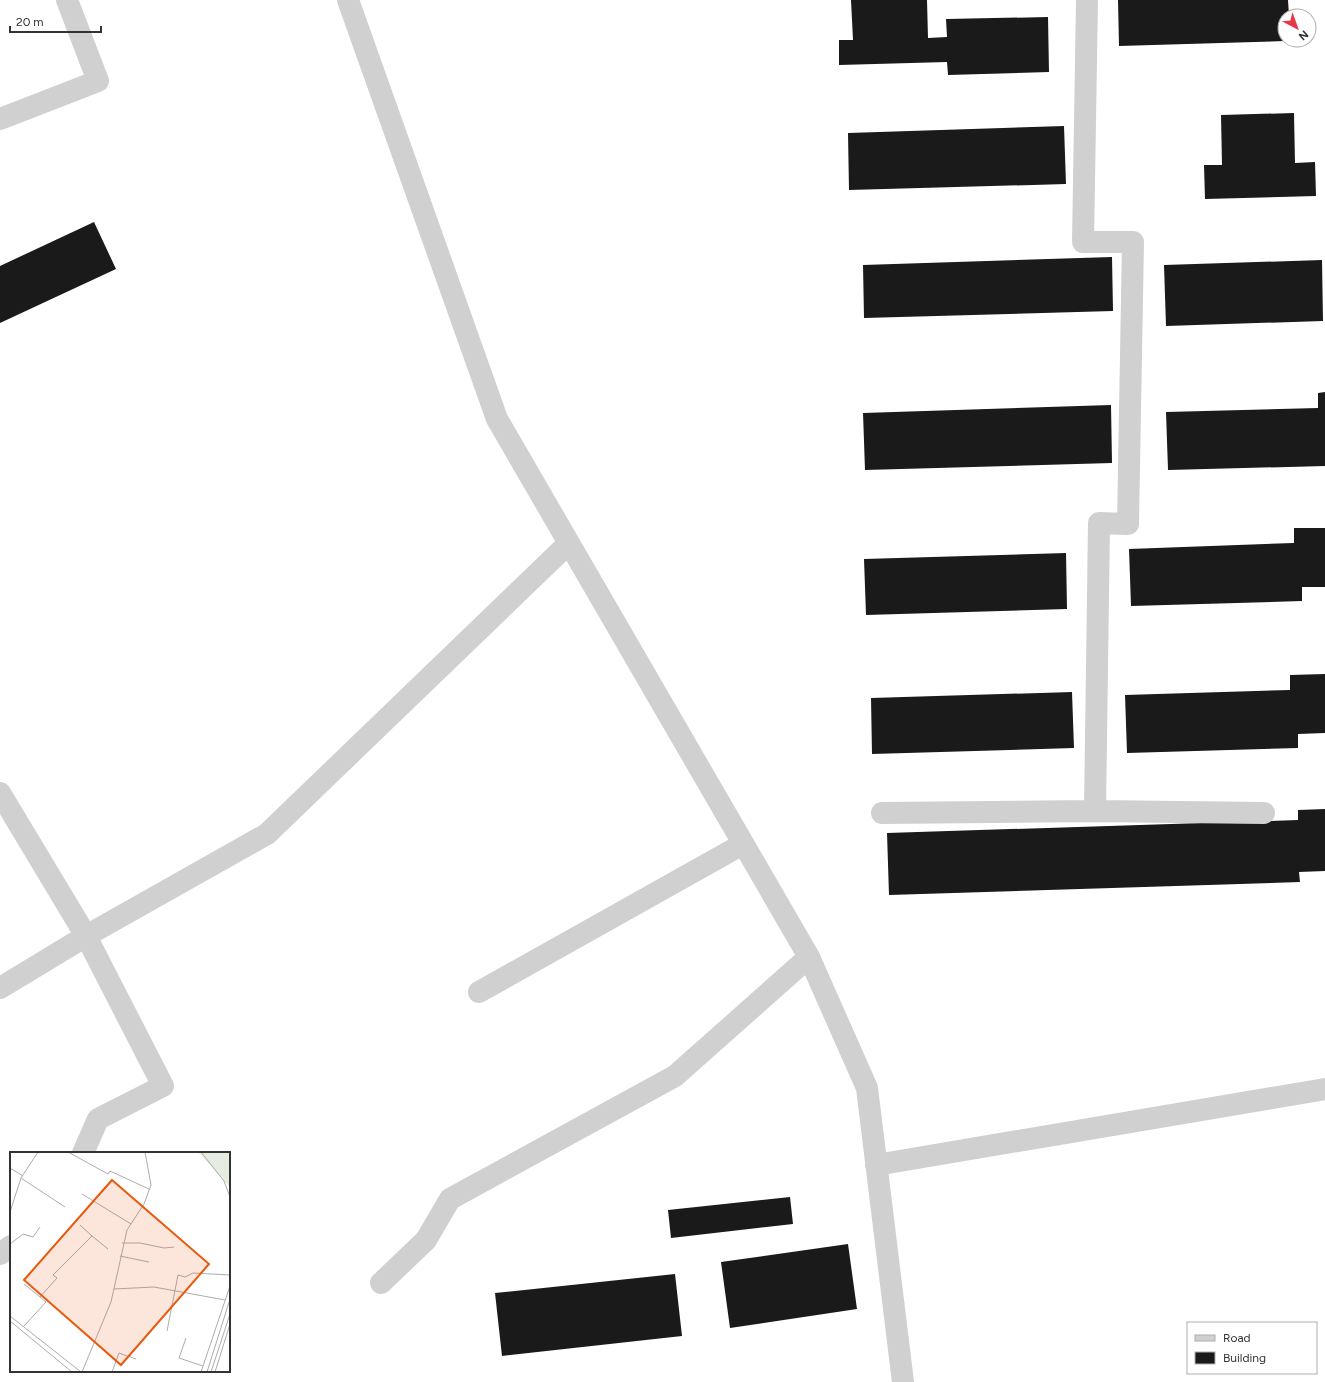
<svg xmlns="http://www.w3.org/2000/svg" width="1325" height="1382" font-family="Figtree,sans-serif">
  <style>
    .building { fill: #1a1a1a }
    .lines { fill: none; stroke-linecap: round; stroke-linejoin: round }
    .minor { stroke: #d0d0d0; stroke-width: 22 }
    .inset-road { fill: none; stroke: #adadad; stroke-width: 1 }
    .view { fill: #e8590c; fill-opacity: 0.15; stroke: #e8590c; stroke-width: 2 }
    .inset-edge { fill: none; stroke: #333; stroke-width: 2 }
  </style>
  <rect width="100%" height="100%" fill="#fff"/>
  <!-- building -->
  <path class="building" d="M851 0H927L928 38 947 37 946 19 1048 17 1049 72 948 75 947 62 839 65V40H853Z
    M1118 0H1288L1289 16H1285V41L1119 46Z
    M1294 113 1295 163 1315 162 1316 196 1205 199 1204 165H1222L1221 115Z
    M1064 126 1066 184 849 190 848 133Z
    M94 222 116 269 0 323V266Z
    M1112 257 1113 311 864 318 863 265Z
    M1322 260 1323 321 1166 326 1164 265Z
    M1325 392V466L1168 470 1166 412 1318 408V393Z
    M1111 405 1112 463 865 470 863 413Z
    M1294 528H1325V587H1302V601L1131 606 1129 549 1294 543Z
    M1066 553 1067 609 866 615 864 559Z
    M1325 674V733L1298 734V748L1127 753 1125 695 1290 690V675Z
    M1072 692 1074 748 872 754 871 698Z
    M1325 809V871L1299 872 1300 882 889 895 887 833 1298 820V810Z
    M790 1197 793 1224 671 1238 668 1210Z
    M848 1244 857 1309 730 1328 721 1262Z
    M675 1274 682 1336 502 1356 495 1293Z"/>
  <g class="lines">
    <!-- minor -->
    <path class="minor" d="M348 0 497 419 809 957 867 1088 903 1382
      M1087 0 1083 242H1133L1128 524 1099 523 1095 811 1264 813
      M0 119 98 81 67 0
      M0 793 86 936 163 1086 98 1119 83 1153
      M882 813 1095 811
      M0 988 86 936 267 834 569 543
      M479 992 743 844
      M876 1165 1325 1089
      M0 1254 11 1246
      M381 1283 426 1240 450 1199 675 1076 809 957"/>
  </g>
  <!-- overview -->
  <g transform="translate(10 1152)">
    <rect width="220" height="220" fill="#fff"/>
    <path d="M188 0H220V35Z" fill="#e6ecdf"/>
    <path class="inset-road" d="M58 0 98 22 100 19 139 37M191 0 214 29 220 45M0 16 13 24M11 26 55 55M72 42 121 72M0 60 11 26 28 0M82 84 98 97M112 91H130L154 96 164 95M0 92 13 82 23 85 30 75M110 104 139 110M14 132 30 145M104 137 144 135 215 148M0 164 71 220M0 169 62 220M14 174 36 150 30 145 47 126 43 123 82 84 70 73M157 179 168 123 175 125 183 121 220 123M176 186 169 206 193 214M72 220 101 150 117 78 134 52 141 33 135 0M102 220 109 201 126 207M191 220 220 134M197 220 220 147M201 220 220 162M205 220 220 172"/>
    <path class="view" d="M102 28 199 112 111 213 14 128Z"/>
    <rect width="220" height="220" class="inset-edge"/>
  </g>
  <!-- legend -->
  <rect x="1187" y="1322" width="130" height="52" fill="#ffffff" stroke="#adadad"/>
  <rect x="1195" y="1335" width="20" height="6" fill="#d0d0d0" stroke="#adadad"/>
  <text x="1223" y="1342" font-size="12" fill="#333333">Road</text>
  <rect x="1195" y="1352" width="20" height="12" fill="#1a1a1a" stroke="#adadad"/>
  <text x="1223" y="1362" font-size="12" fill="#333333">Building</text>
  <!-- north arrow -->
  <g transform="translate(1297 28) rotate(139)"><circle r="19" fill="#ffffff" stroke="#adadad"/>
  <path d="M0-3L7 15L0 10L-7 15Z" fill="#e63946"/>
  <text y="-6" font-size="11" font-weight="bold" text-anchor="middle" fill="#333333">N</text>
  </g>
  <!-- scale -->
  <path d="M10 26v6h91v-6" fill="none" stroke="#333333" stroke-width="2"/>
  <text x="16" y="26" font-size="12" fill="#333333" stroke="#ffffff" stroke-width="3" paint-order="stroke">20 m</text>
</svg>
